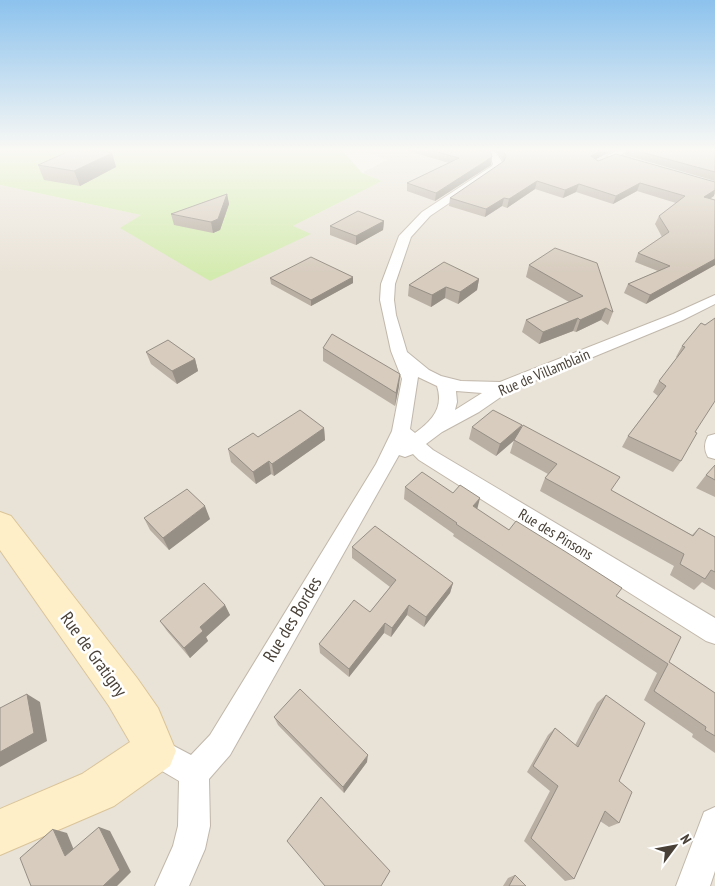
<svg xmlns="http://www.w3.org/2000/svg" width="715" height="886" font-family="'PT Sans Narrow',sans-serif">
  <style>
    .residential { fill: #e9e2d7 }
    .green { fill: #d4ebb0 }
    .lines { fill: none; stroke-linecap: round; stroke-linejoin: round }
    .street-casing { stroke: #c1b8ab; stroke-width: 2 }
    .secondary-casing { stroke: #dac599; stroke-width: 2 }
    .street { fill: #fff; fill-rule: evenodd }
    .secondary { fill: #ffefc9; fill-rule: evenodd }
    .wall { fill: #b9afa3 }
    .shaded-wall { fill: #968f85 }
    .building { fill: #d7ccbe; stroke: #968f85 }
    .labels { text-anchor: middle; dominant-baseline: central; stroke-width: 5; stroke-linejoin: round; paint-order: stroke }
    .street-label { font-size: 15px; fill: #494137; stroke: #fff }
    .near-street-label { font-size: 18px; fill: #494137; stroke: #fff }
  </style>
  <rect width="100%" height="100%" fill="#f5f1e9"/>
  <!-- residential -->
  <path class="residential" d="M358 149H715V886H0V185L142 215 121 228 310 235 293 226 382 181 362 173 387 160Z"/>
  <!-- green -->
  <path class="green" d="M0 149H341L362 173 382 181 293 226 311 234 210 281 120 228 141 215 0 185Z"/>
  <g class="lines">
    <defs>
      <path id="street" d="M481 149C494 149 497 152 503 164L501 168 430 216 411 237 395 284 394 300 396 315 407 352 429 370 441 376 461 381 500 382 673 314 715 295V304L683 320 508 392 479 412 442 432 426 444 433 450 715 618V644L706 641 419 460 413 454 405 457 399 455 230 755 209 779 210 826 205 849 189 886H155L173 846 178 826 179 781 145 761 140 751 145 741 155 736 191 755 210 735 376 464 392 431 402 379 391 351 380 300 381 284 399 236 422 212 492 166 493 164 490 156ZM418 377 437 386C444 408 432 421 415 433L410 429ZM456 391 482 393 455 410 457 402Z
        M620 149H631L620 155 633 159V163H627L607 156Z
        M715 434V459L708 457C704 450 704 443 708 436Z
        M715 807V871L710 886H676L704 812Z"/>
      <path id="secondary" d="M0 512 11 516 137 678 158 708 176 751 170 766 114 806 0 855V809L82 774 130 742 109 706 0 550Z"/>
    </defs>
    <!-- street casing -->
    <use href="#street" class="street-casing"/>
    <!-- secondary casing -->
    <use href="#secondary" class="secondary-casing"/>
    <!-- street -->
    <use href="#street" class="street"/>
    <!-- secondary -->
    <use href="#secondary" class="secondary"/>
  </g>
  <!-- wall -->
  <path class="wall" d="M402 149H489L491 165 435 201 407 191V183L449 163Z
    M489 149H616L596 159 598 161 715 182V194L710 198 715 200V265L646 304 624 293 628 284 658 271 635 262 638 253 662 237 655 224 659 216 676 203 637 191 613 204 576 192 563 198 535 189 507 208 502 206 485 217 449 206 450 198 504 162 498 153Z
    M627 149H715V181L625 155Z
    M112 153 116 167 80 186 44 180 38 165Z
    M227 194 229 204 220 230 213 233 174 225 171 214Z
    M384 221 383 230 356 245 330 235V226Z
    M529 265 613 312 608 325 601 320 576 332 573 331 539 344 522 332 526 320 569 302 526 277Z
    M270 278 353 283 311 306 271 284Z
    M479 279 477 290 458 304 445 298 431 307 408 296 409 285Z
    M701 323 695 432 681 461 673 472 622 447 628 436 658 396 653 392 659 381 677 358 676 357 682 346Z
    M323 348 400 374 399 386 395 406 323 361Z
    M146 352 195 359 198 371 177 384 151 364Z
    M472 427 520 430 612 491 692 535 699 528 715 537V590L702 582 694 590 670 575 674 566 540 491 545 478 548 474 510 453 514 440 496 456 469 439Z
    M324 428 325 440 274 476 271 474 256 484 231 462 228 449 258 437Z
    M715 465V497L696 488 706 475Z
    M405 487 477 509 509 530 616 596 669 662 715 693V753L692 737 693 734 644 700 657 673 453 536 454 534 404 499Z
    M144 518 210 519 169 550 150 530Z
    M352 547 453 583 450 593 424 627 407 615 391 637 384 633 349 677 320 653 319 644 370 612 390 587 352 558Z
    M225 605 230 615 206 637 208 641 190 658 167 631 160 621Z
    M606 695 619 781V823L609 827 600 821 574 879 565 881 524 841 550 791 527 772 548 735 555 728 575 745 597 703Z
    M274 717 367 762 344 793 278 725Z
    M515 875 526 886H503L508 878Z"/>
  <!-- shaded-wall -->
  <path class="shaded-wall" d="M604 149H616L588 163 591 156Z
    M112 153 116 167 80 186 74 171Z
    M492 157 491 165 435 201 436 193Z
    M537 181 535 189 507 208 509 199Z
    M640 183 637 191 613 204 616 196Z
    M579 184 576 192 563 198 565 190Z
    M715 186 714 196 701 205 704 197Z
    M227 194 229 204 220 230 213 233 211 222Z
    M504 198 502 206 485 217 486 209Z
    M384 221 383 230 356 245V236Z
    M715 259V265L646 304 650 295Z
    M353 277V283L311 306V300Z
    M479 279 477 290 458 304 460 292Z
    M446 287 445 298 431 307 432 295Z
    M606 308 601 320 576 332 580 320Z
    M578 318 573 331 539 344 543 332Z
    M195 359 198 371 177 384 172 371Z
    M400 374 399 386 395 406 396 393Z
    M522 425 518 437 496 456 500 444Z
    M324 428 325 440 274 476 272 464Z
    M269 461 271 474 256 484 253 472Z
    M480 498 477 510 473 506Z
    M205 506 210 519 169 550 163 538Z
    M453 583 450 593 424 627 426 617Z
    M225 605 230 615 206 637 208 641 190 658 184 648 200 627Z
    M409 605 407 615 391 637 392 628Z
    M385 623 384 633 349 677V669Z
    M27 694 40 702 47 741 0 767V752Z
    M368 755 367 762 344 793 343 787Z
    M99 827 110 831 131 872 117 886H103Z
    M53 829 67 833 78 860 65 856Z"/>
  <!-- building -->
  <path class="building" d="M74 149H86L112 153 74 171 38 165Z
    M426 149H489L490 150 492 157 436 193 407 183 459 158Z
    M502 149H604L591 156 598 161 616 154 715 182V190L704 197 715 200V259L650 295 628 284 670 266 638 253 669 232 659 216 685 196 640 183 616 196 579 184 565 190 537 181 509 199 504 198 486 209 450 198 504 161 506 156Z
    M630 149H715V172Z
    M227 194 218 219 211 222 171 214Z
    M358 211 384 221 356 236 330 226Z
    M555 248 597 263 613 312 606 308 580 320 578 318 543 332 526 320 583 296 529 265Z
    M311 257 353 277 311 300 270 278Z
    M444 262 479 279 460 292 446 287 432 295 409 285Z
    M715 318V401L695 432 697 433 681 461 628 436 666 386 659 381 685 347 682 346 701 323 705 325Z
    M332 334 400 374 396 393 323 348Z
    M168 340 195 359 172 371 146 352Z
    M300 410 324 428 272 464 269 461 253 472 228 449 253 433 258 437Z
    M493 410 522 425 500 444 472 427Z
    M523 425 620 477 611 490 693 536 699 528 715 537V572L711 570 705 579 680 564 684 554 545 478 557 464 514 440Z
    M715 465V480L706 475Z
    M422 472 453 493 460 485 480 498 473 506 509 530 516 521 566 552 622 588 616 596 681 637 669 662 715 693V736L705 730 706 727 654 691 668 664 456 524 457 523 405 487Z
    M187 489 205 506 163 538 144 518Z
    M375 526 453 583 426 617 409 605 392 628 385 623 349 669 319 644 354 600 370 612 396 580 352 547Z
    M204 583 225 605 200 627 203 631 184 648 160 621Z
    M300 689 368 755 343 787 274 717Z
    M27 694 34 733 0 752V708Z
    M606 695 645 723 619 781 632 792 619 823 605 811 574 879 531 838 558 786 533 766 555 728 578 747Z
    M321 797 390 871 381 886H325L287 841Z
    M99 827 120 870 103 886H31L20 858 53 829 65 856Z
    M515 875 526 886H509Z"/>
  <!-- sky -->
  <linearGradient id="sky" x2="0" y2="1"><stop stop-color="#8cc2ed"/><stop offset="0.55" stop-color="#faf9f5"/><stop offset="1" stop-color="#faf9f5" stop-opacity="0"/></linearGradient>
  <rect width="715" height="273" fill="url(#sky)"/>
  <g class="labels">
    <!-- street labels -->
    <g class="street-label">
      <text transform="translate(544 372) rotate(-23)">Rue de Villamblain</text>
      <text transform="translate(556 534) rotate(31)">Rue des Pinsons</text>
    </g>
    <!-- near-street labels -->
    <g class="near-street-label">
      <text transform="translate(292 619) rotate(-59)">Rue des Bordes</text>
      <text transform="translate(94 654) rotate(54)">Rue de Gratigny</text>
    </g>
  </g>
  <!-- north arrow -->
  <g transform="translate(675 846) rotate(58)" stroke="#ffffff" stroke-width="4" paint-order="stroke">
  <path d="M0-4L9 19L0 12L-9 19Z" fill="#494137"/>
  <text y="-8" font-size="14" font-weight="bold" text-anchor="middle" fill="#494137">N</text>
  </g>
</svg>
